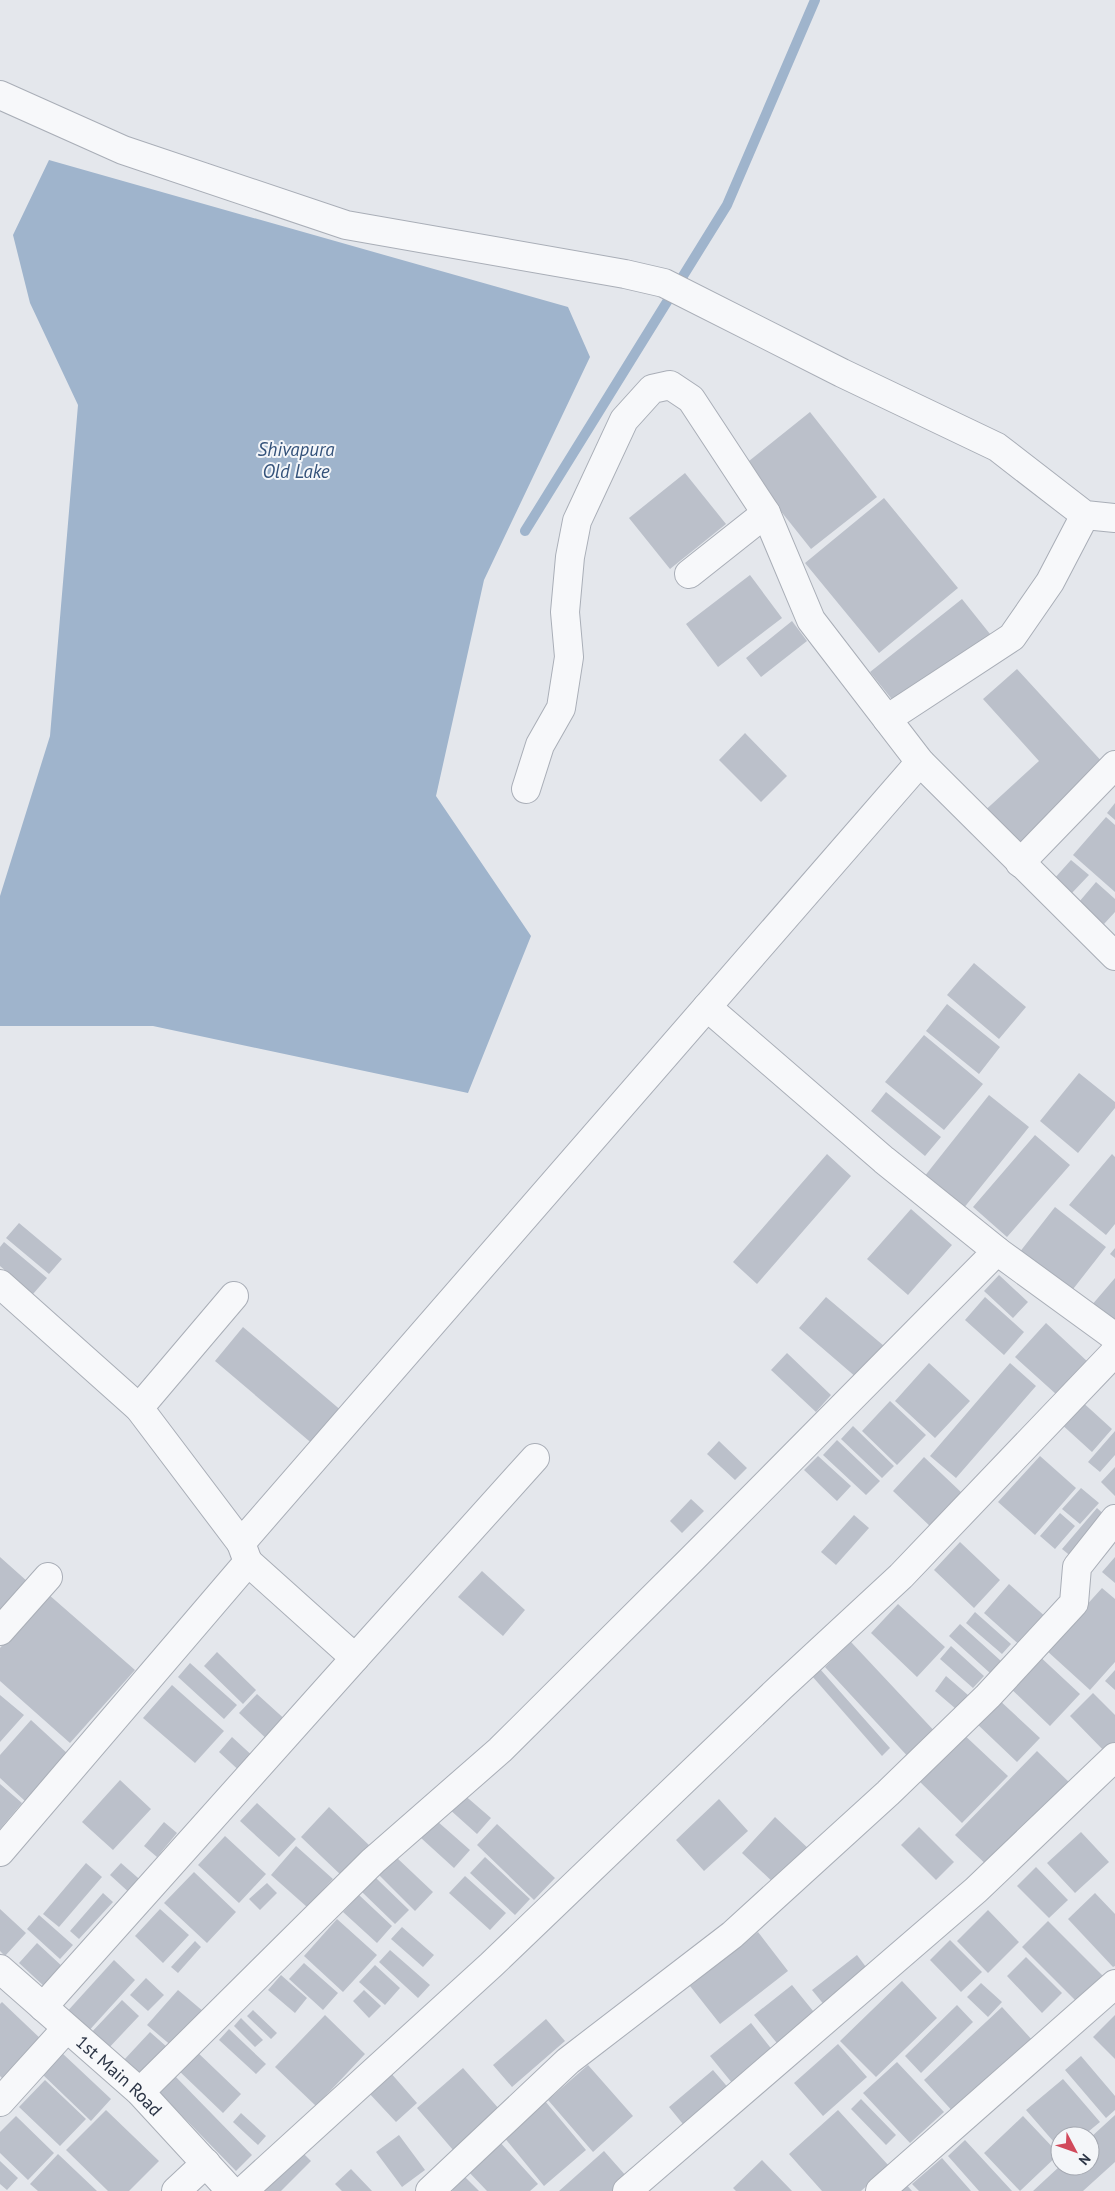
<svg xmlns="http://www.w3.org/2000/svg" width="1115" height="2191" font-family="'PT Sans',sans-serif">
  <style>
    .water { fill: #9fb4cc }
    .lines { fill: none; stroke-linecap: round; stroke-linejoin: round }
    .stream { stroke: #9fb4cc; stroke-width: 10 }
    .building { fill: #bbc0ca }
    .minor-casing { stroke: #a9aeb7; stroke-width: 30 }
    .minor { stroke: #f7f8fa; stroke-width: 28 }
    .labels { text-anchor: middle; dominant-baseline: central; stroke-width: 4; stroke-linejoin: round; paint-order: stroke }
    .street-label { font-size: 18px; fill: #2b3445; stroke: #f4f6f9 }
    .water-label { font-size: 19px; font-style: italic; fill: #34527a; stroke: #f4f6f9 }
  </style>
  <rect width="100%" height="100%" fill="#e4e7ec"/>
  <!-- water -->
  <path class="water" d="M49 160 568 307 590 357 484 580 436 796 531 936 468 1093 153 1026H0V896L50 736 78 405 30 303 13 235Z"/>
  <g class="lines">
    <!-- stream -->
    <path class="stream" d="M525 531 727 205 815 0"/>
  </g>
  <!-- building -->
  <path class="building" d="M810 412 877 497 811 549 744 465Z
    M685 473 726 524 670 569 629 518Z
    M884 498 958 588 879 653 805 563Z
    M750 575 782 618 718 667 686 624Z
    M962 599 990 634 898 707 870 672Z
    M792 621 807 641 761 677 746 658Z
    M1017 669 1105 765 1012 851 980 815 1039 761 983 699Z
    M745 733 787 776 761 802 719 760Z
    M1115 803V820L1107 813Z
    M1106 817 1115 825V892L1073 855Z
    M1071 860 1089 875 1070 895 1053 880Z
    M1096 882 1115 899V912L1104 924 1079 902Z
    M974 963 1026 1007 999 1039 947 995Z
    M947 1004 1000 1047 979 1074 926 1031Z
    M924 1035 983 1084 944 1130 885 1082Z
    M1079 1073 1115 1102V1108L1078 1153 1040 1121Z
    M886 1092 941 1137 925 1156 871 1111Z
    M989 1095 1029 1127 963 1209 924 1177Z
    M1035 1135 1070 1165 1007 1237 973 1207Z
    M827 1154 851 1176 757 1284 733 1262Z
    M1112 1154 1115 1157V1224L1106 1235 1069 1205Z
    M1055 1207 1106 1247 1070 1293 1019 1253Z
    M911 1209 952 1245 908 1295 867 1259Z
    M19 1223 62 1259 49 1274 6 1238Z
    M4 1242 47 1278 33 1294 0 1266V1247Z
    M1115 1248V1258L1110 1254Z
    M999 1275 1028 1302 1013 1318 984 1291Z
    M1115 1278V1326L1091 1306Z
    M826 1297 884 1346 857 1378 799 1328Z
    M985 1297 1024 1332 1004 1355 965 1320Z
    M1046 1323 1088 1362 1057 1395 1015 1357Z
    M243 1327 343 1412 315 1446 215 1361Z
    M787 1353 831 1395 816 1412 771 1370Z
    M929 1363 970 1401 935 1438 895 1401Z
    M1010 1363 1036 1386 956 1478 930 1456Z
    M1079 1399 1112 1429 1092 1452 1059 1422Z
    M890 1401 926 1435 897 1465 862 1431Z
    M853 1426 894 1466 882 1478 841 1439Z
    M1115 1431V1455L1100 1472 1088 1462Z
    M837 1440 880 1481 866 1495 823 1455Z
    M719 1441 747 1468 735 1480 707 1454Z
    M818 1456 851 1486 837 1501 804 1470Z
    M1040 1456 1076 1488 1035 1535 998 1502Z
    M924 1457 963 1494 932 1528 893 1491Z
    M1115 1467V1496L1101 1482Z
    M1081 1488 1099 1503 1080 1524 1062 1509Z
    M691 1499 704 1511 682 1533 670 1521Z
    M1097 1508 1108 1518 1073 1558 1062 1549Z
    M1060 1513 1075 1526 1055 1549 1040 1536Z
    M854 1515 869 1528 836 1565 821 1552Z
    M960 1542 1000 1580 974 1608 934 1570Z
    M0 1557 28 1582 0 1613Z
    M1115 1557V1583L1102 1572Z
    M482 1571 525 1610 503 1636 458 1597Z
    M1009 1584 1048 1619 1023 1648 984 1613Z
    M1102 1588 1115 1599V1662L1090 1690 1046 1650Z
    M48 1594 135 1670 70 1743 0 1681V1648Z
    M898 1604 945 1647 917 1677 871 1633Z
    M975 1612 1011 1644 1002 1654 966 1623Z
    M960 1624 1001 1661 990 1673 949 1636Z
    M851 1642 939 1736 912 1761 825 1667Z
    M951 1646 984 1676 973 1688 940 1659Z
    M217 1652 256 1690 243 1704 204 1666Z
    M1036 1653 1080 1694 1050 1726 1007 1685Z
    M190 1663 237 1705 224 1719 178 1677Z
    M820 1669 890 1748 882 1756 812 1676Z
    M1115 1670V1690L1105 1681Z
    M946 1676 968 1695 956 1709 935 1691Z
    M172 1685 224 1731 195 1763 143 1718Z
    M1093 1693 1115 1715V1748L1108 1755 1070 1716Z
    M257 1694 289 1723 271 1743 239 1713Z
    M0 1695 24 1715 0 1742Z
    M997 1698 1040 1738 1017 1762 975 1722Z
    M31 1720 68 1754 25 1801 0 1778V1755Z
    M960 1731 1008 1776 962 1823 916 1778Z
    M232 1737 257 1760 244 1775 219 1752Z
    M1037 1751 1073 1786 991 1869 955 1835Z
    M120 1780 151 1809 113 1850 82 1822Z
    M0 1784 22 1803 0 1829Z
    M462 1793 491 1818 477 1834 448 1808Z
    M719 1799 748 1831 704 1871 676 1840Z
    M257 1803 296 1839 279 1857 240 1821Z
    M329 1807 370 1846 342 1876 301 1837Z
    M775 1817 811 1851 777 1886 742 1853Z
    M437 1821 470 1850 454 1868 421 1838Z
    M164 1822 177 1833 157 1857 144 1846Z
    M497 1824 555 1878 534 1900 477 1845Z
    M919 1827 954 1862 936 1880 901 1845Z
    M1081 1832 1109 1862 1075 1893 1047 1863Z
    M225 1836 266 1874 239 1903 198 1865Z
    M296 1846 333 1879 307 1907 271 1875Z
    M396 1857 433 1892 415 1911 379 1875Z
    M485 1857 530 1899 515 1915 470 1873Z
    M86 1863 102 1877 59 1927 43 1914Z
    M121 1863 145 1884 133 1896 110 1875Z
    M1036 1867 1068 1900 1049 1918 1017 1886Z
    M194 1872 236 1912 207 1943 164 1903Z
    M465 1876 506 1913 490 1930 449 1893Z
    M376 1878 409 1910 395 1924 362 1892Z
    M267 1883 277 1893 260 1910 249 1899Z
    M103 1893 113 1902 79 1939 70 1931Z
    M1095 1893 1115 1914V1966L1113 1967 1068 1919Z
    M359 1895 392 1926 377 1943 343 1912Z
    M0 1909 26 1933 5 1956 0 1951Z
    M160 1909 189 1935 163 1963 135 1936Z
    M988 1910 1019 1942 988 1973 957 1941Z
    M39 1915 73 1945 60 1959 27 1929Z
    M337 1919 377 1955 343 1992 304 1956Z
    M1048 1921 1104 1977 1078 2003 1022 1947Z
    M402 1927 434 1955 423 1967 391 1939Z
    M758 1932 788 1971 720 2024 690 1986Z
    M950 1940 982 1972 961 1992 930 1960Z
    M195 1941 201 1947 178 1973 171 1967Z
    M37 1943 64 1968 46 1988 19 1963Z
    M390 1950 430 1985 418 1998 379 1962Z
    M857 1955 869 1971 825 2006 812 1990Z
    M1026 1957 1062 1993 1042 2013 1007 1976Z
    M114 1960 135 1980 85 2035 64 2015Z
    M304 1963 338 1993 323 2010 289 1979Z
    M375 1965 400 1988 385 2005 359 1982Z
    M281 1975 307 1998 295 2013 268 1990Z
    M146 1978 164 1995 148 2011 130 1995Z
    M902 1981 937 2018 876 2077 840 2041Z
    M981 1983 1002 2002 988 2017 967 1997Z
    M792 1985 822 2022 785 2053 754 2015Z
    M178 1990 204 2012 173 2047 147 2025Z
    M364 1990 381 2006 369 2018 353 2001Z
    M122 2000 139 2016 106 2051 89 2035Z
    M2 2002 43 2041 5 2081 0 2076V2004Z
    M957 2005 973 2022 921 2073 905 2056Z
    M1002 2007 1034 2042 956 2115 924 2080Z
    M253 2010 277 2033 271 2039 247 2016Z
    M325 2015 365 2054 316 2106 275 2067Z
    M1115 2015V2059L1093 2037Z
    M241 2018 263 2040 255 2047 234 2026Z
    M546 2019 565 2041 512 2087 493 2065Z
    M751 2023 777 2056 737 2089 710 2056Z
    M229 2029 266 2064 256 2074 219 2040Z
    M150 2032 167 2047 140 2076 123 2061Z
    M838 2044 867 2077 823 2116 794 2083Z
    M194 2049 241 2094 223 2113 176 2068Z
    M62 2053 111 2099 91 2121 42 2074Z
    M1081 2056 1115 2096V2110L1106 2118 1065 2070Z
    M897 2062 944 2112 910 2143 863 2093Z
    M588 2065 633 2116 593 2152 548 2100Z
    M463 2068 500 2110 453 2150 417 2108Z
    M713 2070 731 2091 687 2129 669 2107Z
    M390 2072 417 2103 396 2122 368 2092Z
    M174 2075 252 2155 236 2171 158 2091Z
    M1063 2079 1100 2122 1083 2136H1060V2149L1026 2110Z
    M45 2080 86 2119 60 2146 19 2107Z
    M861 2099 896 2135 886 2145 851 2109Z
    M545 2101 586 2150 544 2186 503 2136Z
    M106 2110 159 2161 129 2191H108L66 2150Z
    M838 2110 889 2166 861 2191H822L789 2154Z
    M241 2113 266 2136 258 2145 233 2122Z
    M1115 2115V2162L1083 2191H1033L1060 2166H1090V2138Z
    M16 2116 54 2153 28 2180 0 2153V2132Z
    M1023 2116 1059 2154 1020 2191 984 2153Z
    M399 2135 425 2170 402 2187 376 2152Z
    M498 2140 538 2184 530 2191H487L466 2169Z
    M965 2140 1012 2191H979L948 2156Z
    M298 2148 311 2161 281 2191H265L260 2186Z
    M604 2151 627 2177 612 2191H559Z
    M58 2154 97 2191H38L30 2184Z
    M942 2158 971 2191H919L912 2184Z
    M762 2160 792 2191H736L733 2188Z
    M0 2161 18 2178 7 2190 0 2184Z
    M351 2169 372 2191H342L335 2184Z
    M461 2173 479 2191H453L448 2187Z
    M904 2182 912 2191H894Z"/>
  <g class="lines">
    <defs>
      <g id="minor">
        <path d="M0 95 123 150 346 225 625 274 664 283 842 373 997 447 1085 515 1115 518"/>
        <path d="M689 574 766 513"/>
        <path d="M887 719 1012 637 1050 582 1085 515"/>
        <path d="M526 789 540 745 561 708 569 657 565 612 570 557 577 521 624 420 652 389 670 385 691 399 766 513 811 620 920 762 1115 956"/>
        <path d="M1020 863 1115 765"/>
        <path d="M997 1251 1115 1337"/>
        <path d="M0 1284 139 1408 241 1543"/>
        <path d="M139 1408 234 1296"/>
        <path d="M0 1631 48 1577"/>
        <path d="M355 1658 535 1458"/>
        <path d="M0 1852 248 1562 241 1543 920 762"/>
        <path id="s1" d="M0 1969 140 2092 231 2191"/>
        <path d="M43 2007 355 1658 248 1562"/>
        <path d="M140 2092 373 1861 500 1750 691 1560 997 1251 884 1160 707 1007"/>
        <path d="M0 2102 66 2029"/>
        <path d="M176 2191 206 2163"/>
        <path d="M243 2191 491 1965 781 1687 901 1576 1115 1352"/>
        <path d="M430 2191 568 2061 732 1935 888 1793 988 1696 1074 1603 1077 1567 1115 1519"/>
        <path d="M627 2191 976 1890 1115 1757"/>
        <path d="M880 2191 1115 1984"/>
      </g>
    </defs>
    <!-- minor casing -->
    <use href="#minor" class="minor-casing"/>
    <!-- minor -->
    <use href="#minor" class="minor"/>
  </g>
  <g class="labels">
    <!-- street labels -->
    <g class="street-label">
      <text stroke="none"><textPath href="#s1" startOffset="160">1st Main Road</textPath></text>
    </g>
    <!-- water labels -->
    <g class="water-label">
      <text x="296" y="449">Shivapura<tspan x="296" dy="22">Old Lake</tspan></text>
    </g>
  </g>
  <!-- north arrow -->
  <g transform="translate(1075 2151) rotate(131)"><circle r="24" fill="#f4f6f9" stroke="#a4a8b1"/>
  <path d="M0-4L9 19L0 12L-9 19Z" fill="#d1495b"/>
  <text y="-8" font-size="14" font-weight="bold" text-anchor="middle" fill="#2b3445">N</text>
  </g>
</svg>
